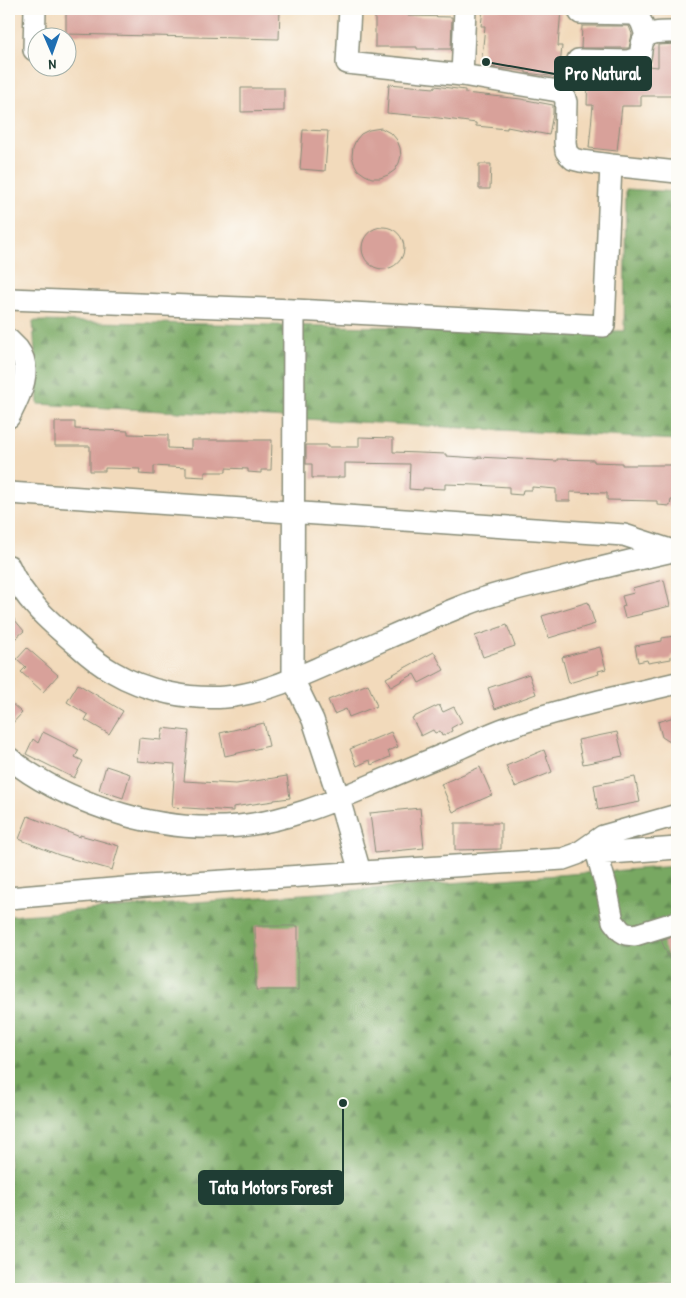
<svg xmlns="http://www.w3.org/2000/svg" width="686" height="1298" font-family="'Patrick Hand',sans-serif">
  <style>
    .forest { fill: url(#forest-firs); stroke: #4c724b }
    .building { fill: #d8a19a }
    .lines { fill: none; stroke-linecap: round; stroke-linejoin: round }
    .minor-casing { stroke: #888c78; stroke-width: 24 }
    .minor { stroke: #fff; stroke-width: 21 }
    .leader { fill: none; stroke: #1f3d34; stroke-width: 2 }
    .callout-dot { fill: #1f3d34; stroke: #fdfcf7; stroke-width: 2 }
    .callout { fill: #1f3d34; stroke: #1f3d34; stroke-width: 2 }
    .callout-label { font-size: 18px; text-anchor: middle; font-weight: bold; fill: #fff }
  </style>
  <defs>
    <pattern id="forest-firs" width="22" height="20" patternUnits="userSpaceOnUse" patternTransform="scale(1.25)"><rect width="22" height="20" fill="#78a862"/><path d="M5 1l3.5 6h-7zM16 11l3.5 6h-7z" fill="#628a52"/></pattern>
  </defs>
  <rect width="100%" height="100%" fill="#fdfcf7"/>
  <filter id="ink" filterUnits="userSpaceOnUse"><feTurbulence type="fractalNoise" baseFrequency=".02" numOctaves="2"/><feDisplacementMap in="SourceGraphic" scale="10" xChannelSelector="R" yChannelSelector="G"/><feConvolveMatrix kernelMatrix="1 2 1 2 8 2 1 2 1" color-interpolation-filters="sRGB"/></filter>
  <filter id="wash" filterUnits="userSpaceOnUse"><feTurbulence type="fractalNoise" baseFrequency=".0096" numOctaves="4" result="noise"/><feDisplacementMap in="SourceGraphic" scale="20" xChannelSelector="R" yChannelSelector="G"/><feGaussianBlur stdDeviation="1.12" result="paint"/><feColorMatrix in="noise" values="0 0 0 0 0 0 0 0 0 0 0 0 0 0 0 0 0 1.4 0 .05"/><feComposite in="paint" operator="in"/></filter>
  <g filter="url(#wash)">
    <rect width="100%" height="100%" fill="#f2dabb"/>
    <!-- forest -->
    <path class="forest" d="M626 189 677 192V440L38 404 33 321 624 331Z
      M677 866V1289H9V916Z"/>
    <g id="blocks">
      <!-- building -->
      <path class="building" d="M66 9H280L279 39 66 34Z
        M375 9H408V16L452 17 451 49H417V47H375Z
        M483 9H561L558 46H562L559 77 526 73V71L481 66 485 26H481Z
        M582 26H629L632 34 629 48H581Z
        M677 44V96H641V106H622L617 151 589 148 593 105H587L588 73H628L644 69 648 66 658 67V45Z
        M389 84 434 88 435 86 465 90V93L521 99 553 105V114L549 135 507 127V129L476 126V123L431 117 387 113Z
        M241 88H284V111L241 112Z
        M381 128 392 134 397 140 400 148 401 156 399 163 395 170 388 175 380 178H372L365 175 358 170 354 163 352 156 353 147 356 140 361 134 369 130Z
        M303 130 328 131 325 171 300 169Z
        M479 164H491L490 189H479Z
        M362 248a21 21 0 1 1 42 0a21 21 0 1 1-42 0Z
        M55 422H75V429L128 431V434L168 435V448L191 449V440H272L271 470H261V473L248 472V469L226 468V472H205V477L186 476V468L154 466V475L139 474 140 469 105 468V471H90V446H55Z
        M359 437 393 438V452L446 454V456L478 458V457L557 461V459L594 460V462L622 463V465H672V475H677V500H671L670 506 657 505V501L607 500V493L570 492V501H556V489L532 487V490H523L522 495 509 494V487L476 485 445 484V489L423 488V490L409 489 410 464 345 463V477H338V478H312V464H306V445H327V447H359Z
        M664 580 670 606 641 613 642 614 625 618 622 607 625 606 622 596 634 593 632 588Z
        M588 602 595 624 549 638 542 616Z
        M9 613 24 631 9 644Z
        M507 625 515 646 483 657 475 636Z
        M674 636 677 654 671 656V659L648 663 647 660 638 662 635 646 662 641V638Z
        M600 647 606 669 598 671 599 674 569 683 562 657Z
        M27 648 58 675 43 692 21 672 26 667 17 659Z
        M434 652 444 670 419 683 414 674 391 687 386 678Z
        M529 674 536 694 495 709 488 688Z
        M78 684 123 711 109 734 85 720 88 715 67 702Z
        M368 684 377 706 349 717 346 709 334 714 328 700Z
        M9 701 22 713 9 727Z
        M439 705 443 712 454 707 462 722 451 728 452 731 442 736 440 731 435 733 433 730 421 736 412 718Z
        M677 716V740L670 742 662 737 658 722Z
        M264 723 269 746 225 756 220 733Z
        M163 728 189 731 184 781 236 784 287 776 290 798 274 800V801L233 807V811L172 807 175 764 137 761 139 738 161 740Z
        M43 732 79 750 75 757 83 761 74 778 26 754 33 739 38 743Z
        M391 732 398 747 388 751 390 757 371 765 370 760 357 766 350 749Z
        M617 732 623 756 583 764 578 740Z
        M544 750 552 772 515 787 506 766Z
        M106 766 130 774 123 798 99 790Z
        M480 767 492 795 453 812 441 784Z
        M635 777 640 802 598 810 594 785Z
        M420 808 424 848 375 853 370 813Z
        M28 816 80 837V835L119 846 112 870 59 855 19 839Z
        M455 823H501V849L455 850Z
        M255 926H298V990H256Z
        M677 935V976L661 940Z"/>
    </g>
  </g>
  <g filter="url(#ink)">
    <use href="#blocks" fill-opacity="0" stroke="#888c78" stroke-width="1"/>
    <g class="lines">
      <defs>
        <path id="minor" d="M350 9 347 63 462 75 558 91C563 94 565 96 566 102L565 142 566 151 569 155 573 159 581 161 611 165 677 172
          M580 13 633 14C642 18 643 27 646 36
          M34 50 35 9
          M578 60 628 61 640 57C641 52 641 46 643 41 647 30 668 32 677 32
          M462 75 465 9
          M9 299 294 310 604 326 611 165
          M294 310 293 679 313 720 339 799 360 872
          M9 340C12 343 15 346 18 349 34 370 19 397 9 417
          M9 493 624 535 673 551 674 552
          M9 566C23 599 50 622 77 645 88 655 100 665 113 672 145 691 189 700 226 697 262 694 297 677 330 663 375 644 419 623 465 605 494 593 526 587 556 579 596 569 637 559 677 550
          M9 758C38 782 73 798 109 810 150 824 196 830 239 826 285 821 327 804 369 786 399 773 430 760 460 748 477 740 494 732 512 726 565 707 623 696 677 683
          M594 843 606 886 613 921 621 931 626 934 635 935 677 922
          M597 854 677 848
          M9 898 147 886 563 859 577 854 603 836 677 815"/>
      </defs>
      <!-- minor casing -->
      <use href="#minor" class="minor-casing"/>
      <!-- minor -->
      <use href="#minor" class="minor"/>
    </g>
  </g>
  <!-- callouts -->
  <path class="leader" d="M486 62L555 74M343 1103L343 1187"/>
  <g class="callout-dot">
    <circle cx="486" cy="62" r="5"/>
    <circle cx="343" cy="1103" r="5"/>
  </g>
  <g class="callout">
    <rect x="555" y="57" width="96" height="33" rx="5"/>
    <rect x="199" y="1171" width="144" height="33" rx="5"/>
  </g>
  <g class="callout-label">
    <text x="603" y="80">Pro Natural</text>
    <text x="271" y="1194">Tata Motors Forest</text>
  </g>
  <!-- margin -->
  <rect width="686" height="1298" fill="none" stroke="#fdfcf7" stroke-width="30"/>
  <!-- north arrow -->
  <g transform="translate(52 52) rotate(178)"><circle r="24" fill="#fdfcf7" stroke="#a4b0a9"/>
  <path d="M0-4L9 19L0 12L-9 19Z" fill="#1f6fb2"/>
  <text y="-8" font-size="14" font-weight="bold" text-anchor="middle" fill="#1f3d34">N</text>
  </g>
</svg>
